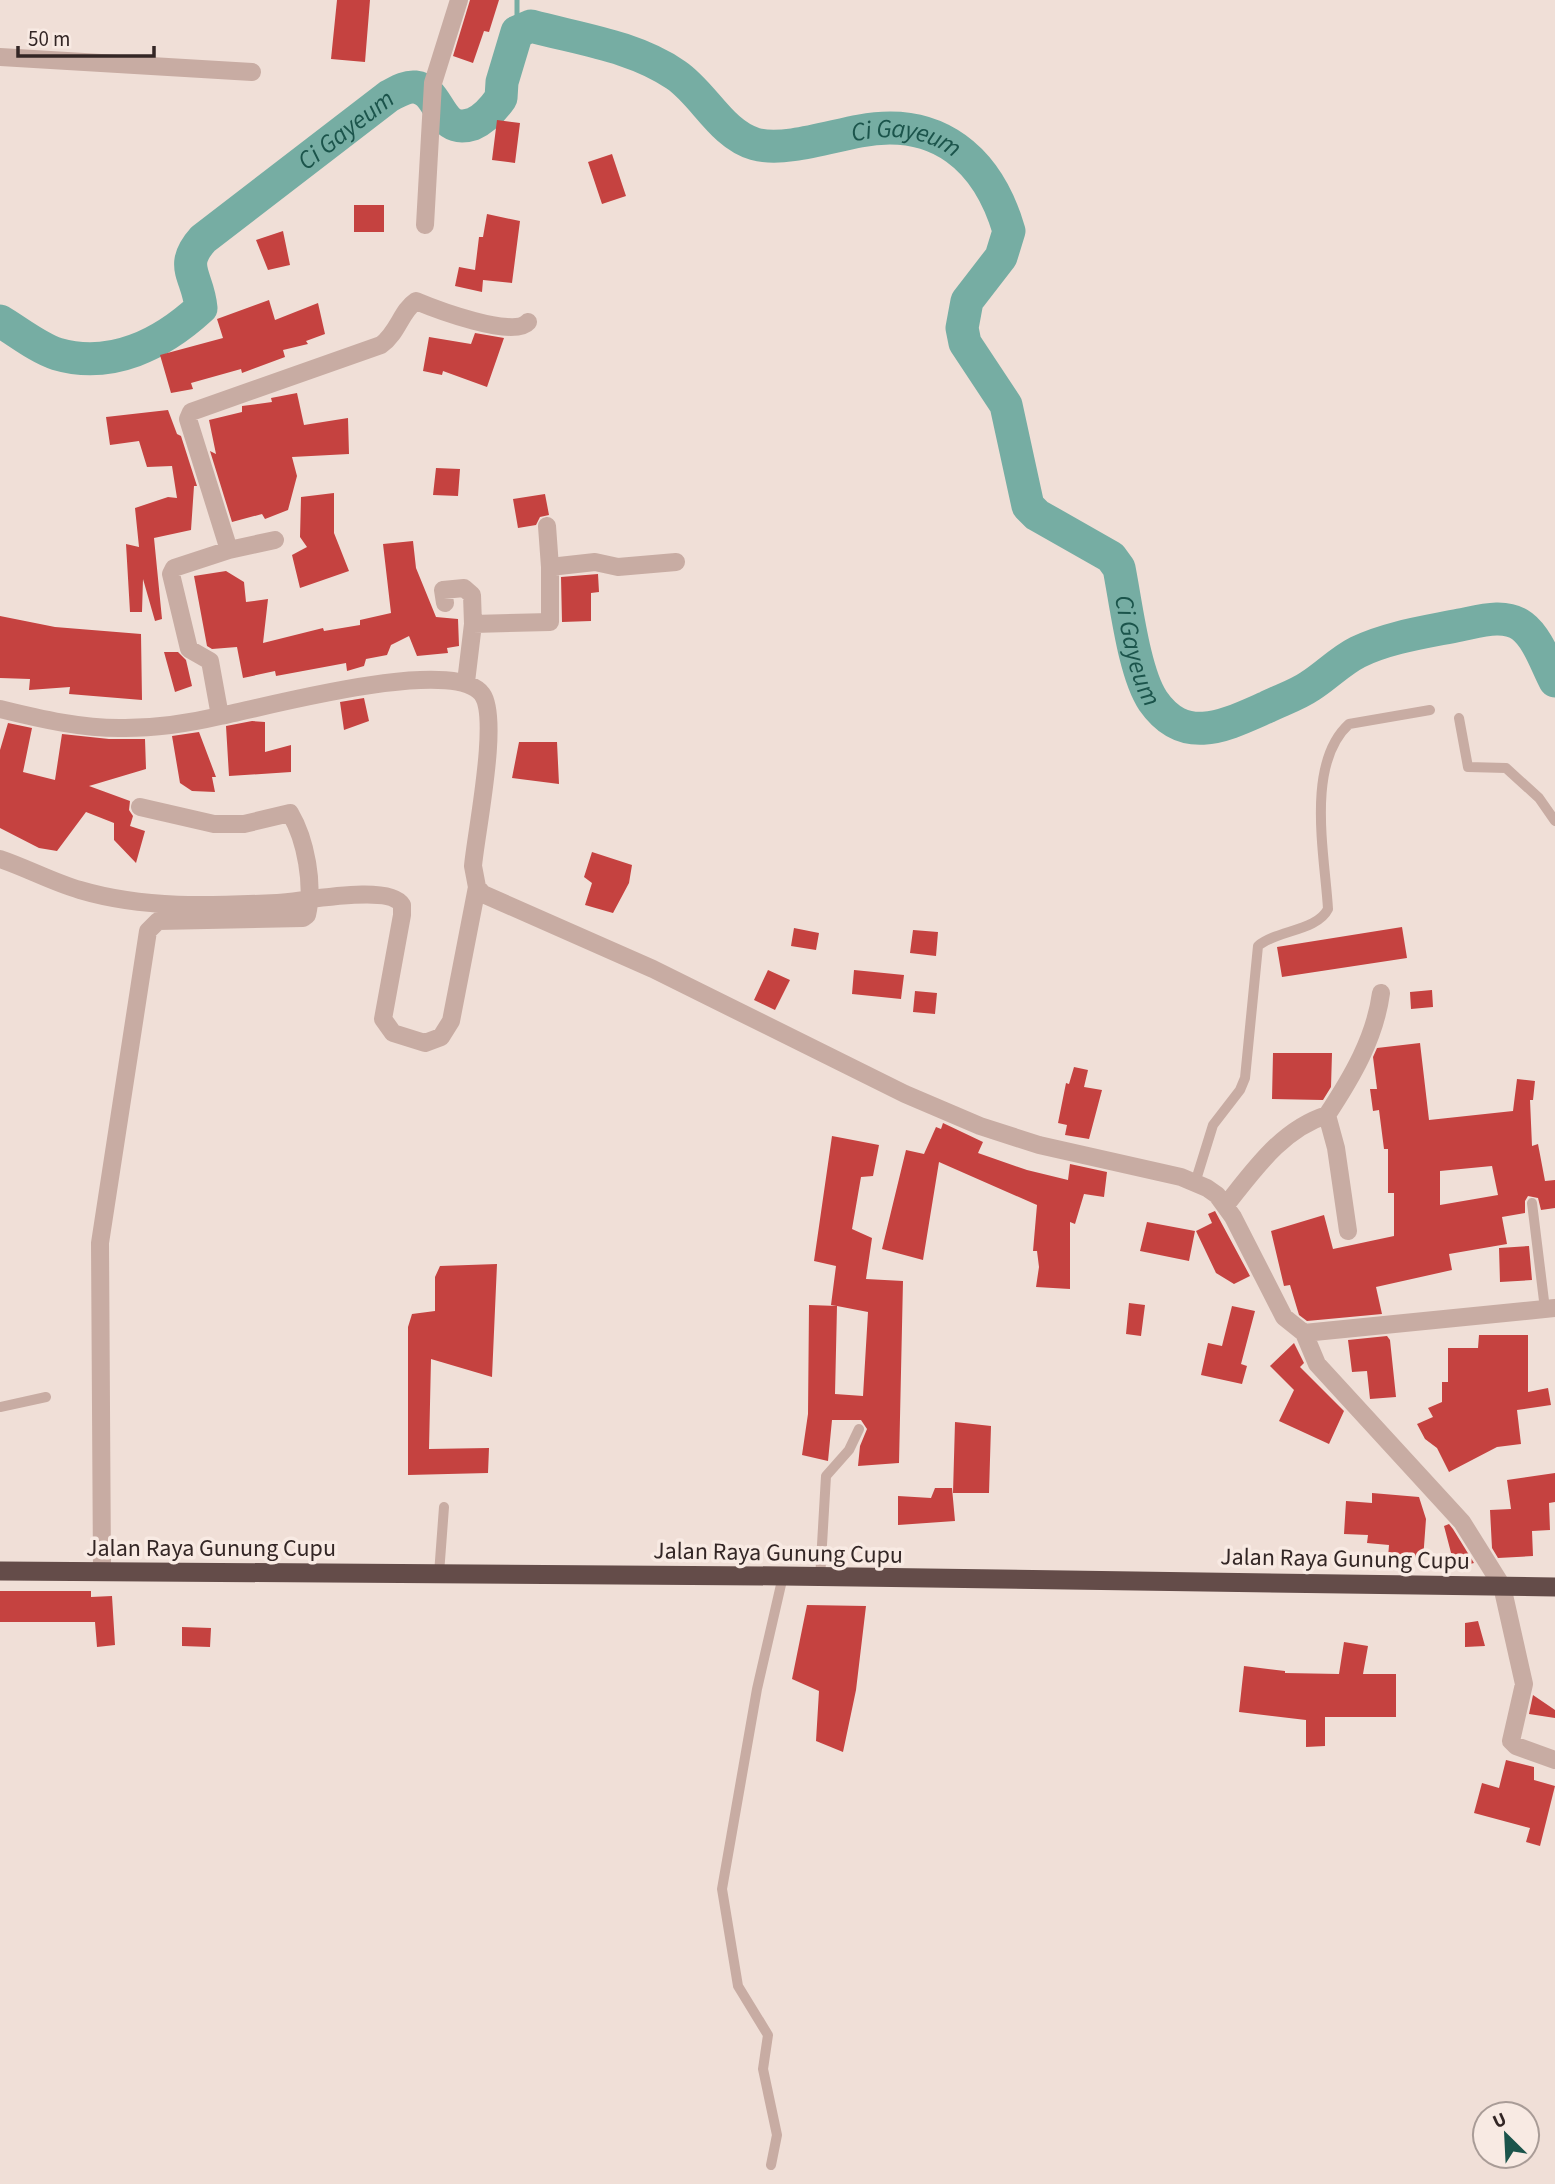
<svg xmlns="http://www.w3.org/2000/svg" width="1555" height="2184" font-family="'Source Sans 3',sans-serif">
  <style>
    .lines { fill: none; stroke-linecap: round; stroke-linejoin: round }
    .stream { stroke: #76ada3; stroke-width: 5 }
    .river { stroke: #76ada3; stroke-width: 33 }
    .building { fill: #c54240; fill-rule: evenodd }
    .service { stroke: #c8aca3; stroke-width: 10 }
    .minor { stroke: #c8aca3; stroke-width: 18 }
    .trunk { stroke: #644c49; stroke-width: 19 }
    .labels { text-anchor: middle; dominant-baseline: central; stroke-width: 7; stroke-linejoin: round; paint-order: stroke }
    .street-label { font-size: 24px; fill: #332625; stroke: #f8eae3 }
    .water-label { font-size: 26px; font-style: italic; fill: #1b544b; stroke: #f8eae3 }
  </style>
  <rect width="100%" height="100%" fill="#f0dfd7"/>
  <g class="lines">
    <!-- stream -->
    <path class="stream" d="M517 0V32"/>
    <!-- river -->
    <path class="river" id="s1" d="M0 321C17 331 38 348 57 354 111 370 162 344 201 308 198 275 178 267 203 239L389 96C397 92 406 86 415 87 442 90 437 136 473 124 485 119 494 108 501 98L502 82 517 32 531 26C579 39 634 46 676 75 704 94 721 134 755 144 784 152 831 136 860 131 938 116 988 159 1009 231L1001 257 967 301 962 328 965 343 1006 405 1028 506 1037 515 1111 557 1119 568C1126 603 1134 673 1153 701 1185 747 1226 725 1267 707 1281 700 1297 695 1310 686 1326 676 1340 661 1358 652 1389 637 1426 632 1460 625 1480 621 1505 613 1522 626 1538 638 1546 664 1555 681"/>
  </g>
  <!-- building -->
  <path class="building" d="M337 0H370L365 62 331 59Z
    M470 0H499L489 32 484 31 473 63 453 56Z
    M497 120 520 123 515 163 492 160Z
    M612 154 626 196 602 204 588 162Z
    M354 205H384V232H354Z
    M487 214 520 221 512 283 483 280 482 292 455 286 459 267 475 270 479 237H483Z
    M283 231 290 265 268 270 256 240Z
    M269 300 275 320 318 303 325 334 306 341 308 344 283 350 285 357 242 373 241 369 191 383 193 389 171 393 160 355 223 338 217 319Z
    M475 333 504 338 487 387 443 371 442 375 423 371 429 337 471 344Z
    M297 393 304 425 348 418 349 454 292 457 297 476 288 510 265 519 262 514 232 522 210 451 216 454 209 420 242 412V406L272 402 271 398Z
    M168 410 177 434 181 436 197 486H194L191 530 154 538 162 619 155 621 143 579 142 612H130L126 544 139 547 135 508 168 497 177 498 172 466 147 467 139 441 110 445 106 417Z
    M436 468 460 469 458 496 433 495Z
    M334 493V533L349 571 300 588 292 555 307 547 300 537 301 497Z
    M545 494 549 515 540 517 536 525 518 528 513 499Z
    M413 541 416 568 436 617 458 619 459 646 447 648 448 653 417 656 409 636 391 645 387 655 366 659 364 666 347 671 346 663 276 676 275 671 243 678 237 647 212 649 207 646 194 576 226 571 244 582 246 602 268 599 263 643 323 628 324 631 360 625V620L391 613 383 544Z
    M598 574 599 592 591 593V621L562 622 561 577Z
    M0 616 55 627 141 634 142 700 69 694 70 687 29 690 30 679 0 678Z
    M164 652H178L186 660 192 686 175 692Z
    M364 698 369 721 344 730 340 702Z
    M252 721 265 722V752L291 745V772L229 776 226 726Z
    M8 723 32 728 23 772 55 780 62 734 109 739H145L146 769 89 786 130 801 129 810 133 816 130 826 145 831 136 863 114 840V823L86 812 57 851 39 848 0 828V750Z
    M199 732 216 777H212L215 792 192 791 180 783 172 736Z
    M519 742H557L559 784 512 778Z
    M592 852 632 865 629 883 613 913 585 905 592 883 584 877Z
    M1402 927 1407 958 1282 977 1277 947Z
    M794 928 819 933 816 950 791 946Z
    M913 930 938 932 936 956 910 953Z
    M768 970 790 980 775 1010 754 1000Z
    M854 970 904 975 901 999 852 994Z
    M1432 990 1433 1007 1411 1009 1410 992Z
    M915 991 937 993 935 1014 913 1012Z
    M1420 1043 1429 1120 1513 1111 1517 1079 1535 1081 1533 1100H1530L1532 1146 1538 1144 1545 1181 1555 1180V1208L1541 1210 1538 1198 1528 1196 1525 1201V1213L1502 1217 1507 1244 1449 1254 1452 1270 1376 1287 1382 1314 1307 1321 1299 1315 1290 1285 1284 1286 1271 1231 1324 1215 1333 1249 1394 1236V1193H1388V1149H1384L1379 1110 1373 1111 1370 1089H1377L1373 1057 1377 1048ZM1492 1166 1498 1195 1440 1205V1171Z
    M1273 1053H1332L1331 1087 1323 1100 1272 1099Z
    M1074 1067 1088 1070 1084 1087 1102 1090 1089 1139 1065 1135 1067 1125 1058 1123 1066 1083 1069 1084Z
    M943 1123 983 1142 978 1153 1027 1170 1068 1180 1070 1164 1107 1172 1104 1197 1084 1194 1075 1224 1070 1222V1289L1036 1287 1039 1267 1037 1251H1033L1037 1205 939 1162 923 1260 882 1249 906 1150 924 1154 936 1127 941 1129Z
    M832 1136 879 1145 873 1176 861 1177 852 1229 872 1238 866 1279 903 1281 899 1463 858 1466 860 1446 867 1429 861 1420H832L828 1461 802 1455 808 1414 809 1305 837 1306 831 1305 836 1266 814 1261ZM837 1306 868 1312 863 1396 835 1394Z
    M1215 1211 1250 1276 1234 1284 1216 1273 1196 1231 1212 1223 1208 1214Z
    M1147 1222 1195 1231 1189 1261 1140 1251Z
    M1529 1246 1532 1280 1500 1282 1499 1248Z
    M497 1264 492 1377 431 1359 429 1449 489 1448 488 1473 408 1475V1327L412 1314 435 1311V1277L440 1266Z
    M1129 1303 1145 1305 1141 1336 1126 1334Z
    M1232 1306 1255 1311 1241 1364 1247 1366 1242 1384 1201 1375 1208 1343 1222 1346Z
    M1479 1335H1528V1392L1548 1388 1551 1405 1517 1410 1521 1444 1497 1447 1449 1472 1437 1448 1425 1439 1417 1424 1433 1417 1428 1408 1442 1402V1382H1448V1348H1478Z
    M1387 1336 1390 1340 1396 1397 1370 1399 1367 1371 1352 1372 1348 1340Z
    M1294 1343 1304 1363 1300 1367 1344 1411 1329 1444 1279 1421 1294 1390 1270 1366Z
    M955 1422 991 1426 989 1493H953Z
    M1555 1473V1502L1549 1503 1550 1530 1532 1531 1533 1556 1498 1558 1492 1548 1490 1510 1511 1509 1507 1480Z
    M935 1488H952L955 1521 898 1525V1496L931 1498Z
    M1372 1493 1419 1497 1426 1519 1423 1560 1388 1558 1389 1545 1367 1543 1368 1535 1344 1534 1346 1501 1372 1503Z
    M1449 1524 1453 1529 1474 1563 1455 1568 1444 1526Z
    M0 1591H91V1597L112 1596 115 1645 97 1647 95 1622H0Z
    M807 1605 866 1606 856 1690 843 1752 816 1741 819 1691 792 1679Z
    M1478 1621 1485 1646 1465 1647V1623Z
    M182 1627 211 1628 210 1647 182 1646Z
    M1344 1642 1368 1646 1363 1674H1396V1717H1325V1746L1306 1747V1720L1239 1712 1244 1666 1285 1671V1673L1339 1674Z
    M1533 1695 1555 1710V1718L1529 1714Z
    M1506 1760 1534 1767V1780L1555 1786 1540 1846 1526 1842 1530 1828 1474 1813 1482 1783 1499 1788Z"/>
  <g class="lines">
    <!-- service -->
    <path class="service" d="M1459 718 1468 767 1506 768 1539 798 1555 821
      M1195 1183 1213 1125 1240 1090 1245 1078 1258 946C1277 930 1317 931 1328 909 1325 856 1305 764 1349 724L1430 710
      M1532 1203 1545 1309
      M0 1407 46 1397
      M439 1574 444 1507
      M820 1579 826 1476 849 1450 859 1429
      M771 2165 777 2135 763 2069 768 2035 738 1986 722 1889 757 1689 783 1576"/>
    <!-- minor -->
    <path class="minor" d="M0 57 252 72
      M425 225 433 83 459 0
      M547 526 550 567
      M229 550 275 540
      M445 603 443 590 464 588 472 595 473 624 466 682
      M473 624 550 622V567L595 562 618 567 676 562
      M0 709C40 719 84 729 125 728 156 728 190 723 220 716 266 707 453 655 482 694 500 718 476 832 473 866L477 887 483 894 653 969 905 1094 980 1126 1039 1145 1181 1177 1207 1188 1217 1195 1233 1217 1284 1317 1304 1333 1317 1364 1462 1522 1502 1586 1524 1684 1511 1741 1516 1746 1555 1760
      M220 716 210 661 189 649 171 574 174 568 229 550 188 419 191 412 381 345C398 333 401 311 416 301 435 309 514 339 528 322
      M0 859C27 868 52 882 80 890 144 909 211 906 277 903 301 902 389 883 402 905V915L383 1019 393 1033 425 1043 441 1037 451 1021 477 887
      M1327 1115C1352 1077 1375 1038 1381 993
      M1226 1205C1254 1170 1282 1129 1327 1115L1336 1148 1348 1231
      M1304 1333 1555 1308
      M102 1571 100 1243 148 931 158 921 303 918 307 915C314 885 306 840 290 813L244 824H214L140 807"/>
    <!-- trunk -->
    <path class="trunk" d="M0 1571 783 1576 1555 1587"/>
  </g>
  <g class="labels">
    <!-- street labels -->
    <g class="street-label">
      <text x="211" y="1548">Jalan Raya Gunung Cupu</text>
      <text transform="translate(778 1553) rotate(1)">Jalan Raya Gunung Cupu</text>
      <text transform="translate(1345 1559) rotate(1)">Jalan Raya Gunung Cupu</text>
    </g>
    <!-- water labels -->
    <g class="water-label">
      <text stroke="none"><textPath href="#s1" startOffset="478">Ci Gayeum</textPath></text>
      <text stroke="none"><textPath href="#s1" startOffset="1172">Ci Gayeum</textPath></text>
      <text stroke="none"><textPath href="#s1" startOffset="1824">Ci Gayeum</textPath></text>
    </g>
  </g>
  <!-- north arrow -->
  <g transform="translate(1506 2135) rotate(336)"><circle r="33" fill="#f8eae3" stroke="#a99c97" stroke-width="2"/>
  <path d="M0-5L12 26L0 18L-12 26Z" fill="#1b544b"/>
  <text y="-10" font-size="19" font-weight="bold" text-anchor="middle" fill="#332625">U</text>
  </g>
  <!-- scale -->
  <path d="M18 46v10h136v-10" fill="none" stroke="#332625" stroke-width="3.5"/>
  <text x="28" y="46" font-size="21" fill="#332625" stroke="#f8eae3" stroke-width="5" paint-order="stroke">50 m</text>
</svg>
